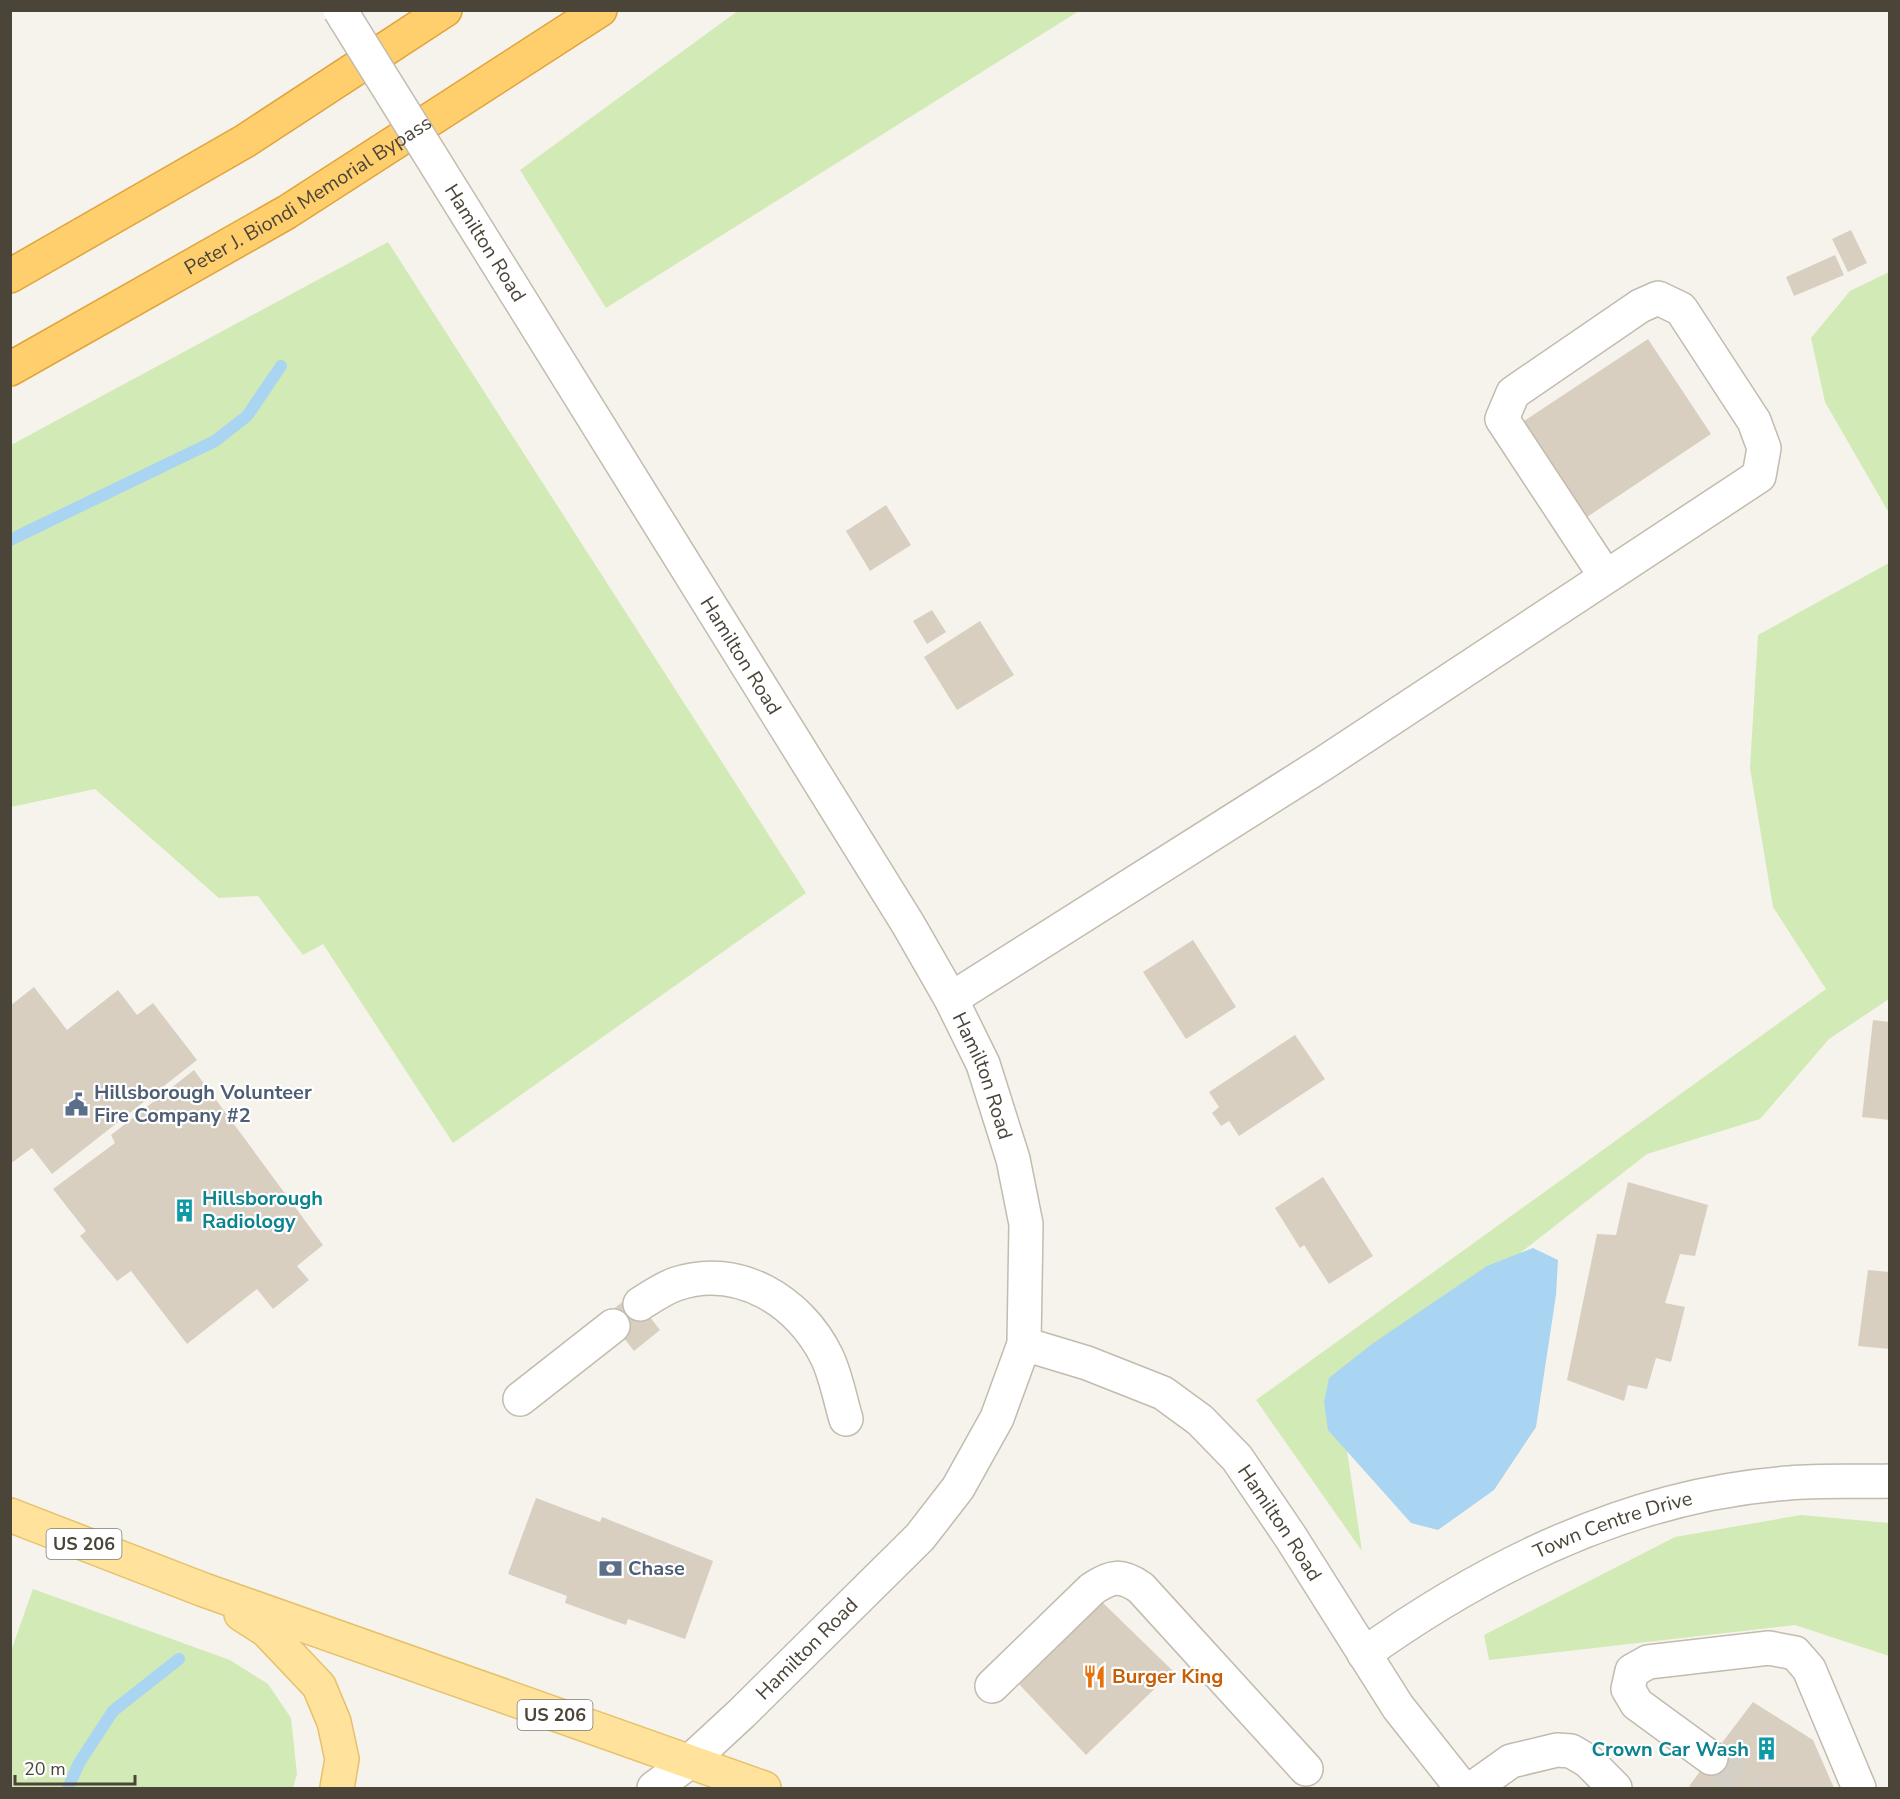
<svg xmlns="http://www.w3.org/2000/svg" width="1900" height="1799" font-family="'Nunito Sans',sans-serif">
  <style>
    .green { fill: #d2eab5 }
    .water { fill: #a9d4f2 }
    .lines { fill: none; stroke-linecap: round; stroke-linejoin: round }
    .stream { stroke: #a9d4f2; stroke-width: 12 }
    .building { fill: #d8cfc1 }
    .minor-tunnel { stroke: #d4d0c8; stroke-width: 33; stroke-dasharray: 33 16; stroke-linecap: butt }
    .minor-casing { stroke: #c2bbae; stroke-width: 36 }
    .major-casing { stroke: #e6c16a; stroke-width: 36 }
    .highway-casing { stroke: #e0a43c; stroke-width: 36 }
    .minor { stroke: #fff; stroke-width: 33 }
    .major { stroke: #ffe39c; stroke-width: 33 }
    .highway { stroke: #ffcf6e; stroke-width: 33 }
    .minor-bridge-casing { stroke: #c2bbae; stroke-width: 36; stroke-linecap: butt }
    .minor-bridge { stroke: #fff; stroke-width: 33 }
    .labels { text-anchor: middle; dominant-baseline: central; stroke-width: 4.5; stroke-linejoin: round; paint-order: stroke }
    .shield { fill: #fff; stroke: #817c74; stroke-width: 1.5 }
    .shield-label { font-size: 18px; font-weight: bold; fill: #4b4439 }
    .street-label { font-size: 20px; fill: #4b4439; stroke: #fff }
    .service-label { font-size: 20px; font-weight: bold; fill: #4e5e75; stroke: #fff; text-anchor: start }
    .culture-label { font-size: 20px; font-weight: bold; fill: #0d838f; stroke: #fff; text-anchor: start }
    .food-label { font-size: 20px; font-weight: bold; fill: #c56008; stroke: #fff; text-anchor: start }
  </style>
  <rect width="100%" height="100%" fill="#f6f3ec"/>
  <!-- green -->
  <path class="green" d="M739 10H1079V11L606 308 520 170Z
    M388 242 806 893 453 1143 323 944 303 955 258 896 219 898 95 789 11 807V445Z
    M1889 272V513L1825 402 1811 338 1850 291Z
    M1889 563V999L1829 1039 1760 1119 1647 1154 1460 1300 1338 1390 1362 1551 1256 1400 1826 989 1773 907 1750 768 1758 635Z
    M1801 1515 1889 1523V1656L1795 1625 1489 1660 1484 1635 1675 1537Z
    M33 1589 230 1660 268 1684 291 1718 297 1774 293 1788H11V1651Z"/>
  <!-- water -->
  <path class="water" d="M1533 1248 1558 1260 1556 1295 1536 1427 1494 1490 1438 1530 1411 1523 1328 1430 1324 1402 1329 1378 1372 1344 1487 1266Z"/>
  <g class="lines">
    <!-- stream -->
    <path class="stream" d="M10 540 215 441 247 416 281 366
      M68 1788 79 1763 113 1711 179 1659"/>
  </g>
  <!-- building -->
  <path class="building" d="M1851 230 1867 263 1848 272 1832 239Z
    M1835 255 1844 275 1794 296 1786 277Z
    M1648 339 1711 434 1587 517 1524 421Z
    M886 505 911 545 870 571 846 531Z
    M932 610 946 632 927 644 913 621Z
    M980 621 1014 675 957 710 924 657Z
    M1193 940 1236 1007 1186 1039 1143 972Z
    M34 987 67 1030 118 990 137 1015 153 1003 197 1060 52 1174 32 1148 10 1164V1006Z
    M1873 1020 1890 1022V1120L1862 1117Z
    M1295 1035 1325 1079 1239 1136 1229 1121 1221 1126 1212 1113 1219 1107 1209 1092Z
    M194 1070 323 1245 297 1266 309 1280 273 1309 257 1289 187 1344 131 1271 117 1281 80 1236 86 1231 53 1189 115 1143 111 1135Z
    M1323 1177 1373 1256 1329 1284 1304 1245 1300 1248 1275 1208Z
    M1628 1182 1708 1205 1695 1256 1680 1254 1665 1303 1685 1307 1671 1362 1656 1358 1647 1389 1628 1385 1624 1401 1567 1380 1597 1234 1616 1235Z
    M1868 1270 1890 1272V1349L1858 1346Z
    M632 1294 660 1330 634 1351 606 1315Z
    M536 1498 600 1522 602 1517 713 1561 685 1639 628 1619 626 1625 565 1603 567 1596 508 1574Z
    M1101 1601 1173 1671 1086 1755 1016 1681Z
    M1753 1702 1813 1740 1834 1788H1693L1689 1786Z"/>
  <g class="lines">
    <!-- minor-tunnel -->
    <path class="minor-tunnel" d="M1711 1758 1755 1788"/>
    <defs>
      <g id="minor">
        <path id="s1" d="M508 280 908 924 951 999 983 1064 1013 1159 1026 1224 1024 1344 997 1418 958 1488 920 1537 742 1713 688 1763 654 1788"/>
        <path d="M951 999 1324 763 1759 476 1764 448 1754 421 1681 309 1658 298 1640 306 1513 393 1502 419 1606 577"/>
        <path d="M640 1304C651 1297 664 1288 676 1284 738 1263 800 1301 827 1357 836 1376 840 1399 846 1419"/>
        <path id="s2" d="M1024 1344 1087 1363 1163 1393 1200 1420 1237 1458 1290 1536 1398 1707 1462 1788"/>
        <path d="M520 1399 613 1326"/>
        <path id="s3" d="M1364 1654C1490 1564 1633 1494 1789 1483 1822 1480 1856 1482 1890 1481"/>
        <path d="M992 1686 1092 1589C1111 1576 1121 1574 1141 1588L1306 1769"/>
        <path d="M1711 1758 1637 1704 1628 1689 1632 1671 1648 1662 1769 1648 1795 1653 1809 1669 1859 1788"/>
        <path d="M1473 1788 1511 1761 1557 1750 1571 1751 1588 1761 1615 1788"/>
      </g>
      <path id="major" d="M10 1515 204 1590 764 1788
        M241 1614 266 1630 319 1686 334 1722 342 1759 337 1788"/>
      <g id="highway">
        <path d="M10 276 245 141 445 10"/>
        <path id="s4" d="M10 369 287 212 600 10"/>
      </g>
    </defs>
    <!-- minor casing -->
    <use href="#minor" class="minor-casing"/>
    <!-- major casing -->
    <use href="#major" class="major-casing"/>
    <!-- highway casing -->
    <use href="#highway" class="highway-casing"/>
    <!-- minor -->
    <use href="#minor" class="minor"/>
    <!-- major -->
    <use href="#major" class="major"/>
    <!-- highway -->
    <use href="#highway" class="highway"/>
    <defs>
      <path id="minor-bridge" d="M340 10 508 280"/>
    </defs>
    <!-- minor-bridge casing -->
    <use href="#minor-bridge" class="minor-bridge-casing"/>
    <!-- minor-bridge -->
    <use href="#minor-bridge" class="minor-bridge"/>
  </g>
  <!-- icons -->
  <defs>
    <symbol id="civic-bare" viewBox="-9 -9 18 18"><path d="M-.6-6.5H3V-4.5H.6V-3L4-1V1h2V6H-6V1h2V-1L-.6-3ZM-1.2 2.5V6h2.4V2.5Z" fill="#5c6f8a" stroke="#fff" stroke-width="2.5" paint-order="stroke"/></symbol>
    <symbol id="building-bare" viewBox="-9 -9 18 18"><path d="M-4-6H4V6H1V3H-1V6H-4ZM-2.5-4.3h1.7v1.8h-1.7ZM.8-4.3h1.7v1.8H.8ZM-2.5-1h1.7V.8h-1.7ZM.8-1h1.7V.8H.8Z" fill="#0f9aa8" stroke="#fff" stroke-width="2.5" paint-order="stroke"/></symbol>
    <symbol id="bank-bare" viewBox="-9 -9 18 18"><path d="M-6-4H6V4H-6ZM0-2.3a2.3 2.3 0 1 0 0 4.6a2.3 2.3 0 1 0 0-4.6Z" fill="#5c6f8a" stroke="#fff" stroke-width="2.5" paint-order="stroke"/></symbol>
    <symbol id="restaurant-bare" viewBox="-9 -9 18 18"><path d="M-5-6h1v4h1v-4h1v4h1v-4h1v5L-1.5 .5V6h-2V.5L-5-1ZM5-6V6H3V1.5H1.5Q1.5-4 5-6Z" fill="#e8710a" stroke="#fff" stroke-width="2.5" paint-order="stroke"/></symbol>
  </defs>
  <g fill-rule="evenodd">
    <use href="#civic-bare" x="60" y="1088" width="33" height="33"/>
    <use href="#building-bare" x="168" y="1194" width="33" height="33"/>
    <use href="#bank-bare" x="594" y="1552" width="33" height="33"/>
    <use href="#restaurant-bare" x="1078" y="1660" width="33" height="33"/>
    <use href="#building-bare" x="1750" y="1732" width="33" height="33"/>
  </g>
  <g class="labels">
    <!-- shield labels -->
    <g class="shield">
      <rect x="46.5" y="1529" width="75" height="30" rx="4.5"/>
      <rect x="517.5" y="1700" width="75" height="30" rx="4.5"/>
    </g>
    <g class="shield-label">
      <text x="84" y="1544">US 206</text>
      <text x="555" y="1715">US 206</text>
    </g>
    <!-- street labels -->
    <g class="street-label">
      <text stroke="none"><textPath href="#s4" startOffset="345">Peter J. Biondi Memorial Bypass</textPath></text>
      <text transform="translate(485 243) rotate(58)">Hamilton Road</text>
      <text stroke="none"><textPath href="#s1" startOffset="442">Hamilton Road</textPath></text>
      <text stroke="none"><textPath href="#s1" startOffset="928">Hamilton Road</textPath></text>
      <text stroke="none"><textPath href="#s2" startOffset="324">Hamilton Road</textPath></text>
      <text stroke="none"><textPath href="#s3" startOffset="282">Town Centre Drive</textPath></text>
      <text transform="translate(807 1649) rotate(-45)">Hamilton Road</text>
    </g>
    <!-- service labels -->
    <g class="service-label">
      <text x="94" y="1092">Hillsborough Volunteer<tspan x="94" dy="23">Fire Company #2</tspan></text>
      <text x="628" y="1568">Chase</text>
    </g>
    <!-- culture labels -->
    <g class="culture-label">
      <text x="202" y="1198">Hillsborough<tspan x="202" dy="23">Radiology</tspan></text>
      <text x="1749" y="1749" text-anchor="end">Crown Car Wash</text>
    </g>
    <!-- food labels -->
    <g class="food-label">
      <text x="1112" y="1676">Burger King</text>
    </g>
  </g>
  <!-- border -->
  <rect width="1900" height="1799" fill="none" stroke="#4b4439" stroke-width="24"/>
  <!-- scale -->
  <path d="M15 1775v9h120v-9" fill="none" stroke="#4b4439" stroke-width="3"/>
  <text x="24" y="1775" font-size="18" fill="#4b4439" stroke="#ffffff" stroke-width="4.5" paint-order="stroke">20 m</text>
</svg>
